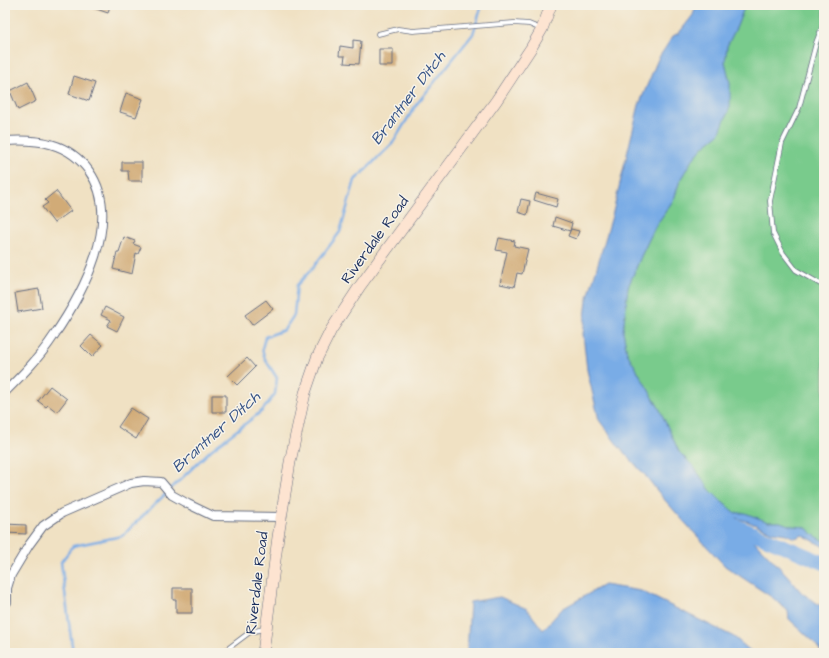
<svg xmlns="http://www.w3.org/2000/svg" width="829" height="658" font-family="'Architects Daughter',sans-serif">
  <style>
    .green { fill: #79cb8c; stroke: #4a7d75 }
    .water { fill: #79ace6; stroke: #4a6ea2 }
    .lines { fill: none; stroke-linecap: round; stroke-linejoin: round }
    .stream { stroke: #79ace6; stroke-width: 2.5 }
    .river { stroke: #79ace6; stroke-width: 14 }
    .building { fill: #d1ab77 }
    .lane-casing { stroke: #666d81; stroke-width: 5.5 }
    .street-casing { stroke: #666d81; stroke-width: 10 }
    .secondary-casing { stroke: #666d81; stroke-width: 12 }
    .lane { stroke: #fff; stroke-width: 4 }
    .street { stroke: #fff; stroke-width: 8 }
    .secondary { stroke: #fde4d1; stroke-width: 11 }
    .labels { text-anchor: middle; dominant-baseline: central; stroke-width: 3; stroke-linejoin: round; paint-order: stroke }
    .street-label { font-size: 15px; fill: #1b2f5e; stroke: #f7f3e8 }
    .water-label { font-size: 16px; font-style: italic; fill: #375487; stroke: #f7f3e8 }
  </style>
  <rect width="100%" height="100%" fill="#f7f3e8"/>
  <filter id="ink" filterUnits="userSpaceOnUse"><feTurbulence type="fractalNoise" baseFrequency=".025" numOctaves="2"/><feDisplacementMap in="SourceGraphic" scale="8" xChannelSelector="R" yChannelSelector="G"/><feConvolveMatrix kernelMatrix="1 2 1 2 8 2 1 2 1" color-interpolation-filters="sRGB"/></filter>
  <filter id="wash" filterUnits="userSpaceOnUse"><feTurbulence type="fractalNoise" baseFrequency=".012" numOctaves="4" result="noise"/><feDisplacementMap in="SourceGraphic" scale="16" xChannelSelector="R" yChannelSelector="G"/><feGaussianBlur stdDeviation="0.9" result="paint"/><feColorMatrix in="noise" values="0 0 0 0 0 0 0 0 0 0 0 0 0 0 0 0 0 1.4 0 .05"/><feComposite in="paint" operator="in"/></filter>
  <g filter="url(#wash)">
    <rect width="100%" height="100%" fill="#f0e1c3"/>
    <!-- green -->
    <path class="green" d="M745 5H824V541L814 535 805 527 791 526 780 522H768L745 513H735L722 502 710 490 693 466 679 452 659 408 627 353 623 331 628 287 642 254 655 227 674 199 680 180 692 160 704 146 719 134 730 83 725 62 727 46 737 26Z"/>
    <!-- water -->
    <path class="water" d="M696 5H745L737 26 727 46 725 62 730 83V107L719 134 704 146 692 160 680 180 674 199 655 227 642 254 628 287 623 331 627 353 659 408 679 452 693 466 710 490 722 502 735 513H745L768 522H780L791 526 805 527 814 535 824 541V547L803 535 795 538 786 534 772 532 749 522 736 518 755 542 786 574 802 593 824 608V653H822L814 642 789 619 788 611 773 598 725 566 688 526 663 498 645 475 619 447 599 420 587 370 583 334 587 301 612 216 639 105 658 59 673 36 679 33 693 15Z
      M604 585 641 591 734 637 753 653H467L470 602 500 597 527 609 543 630 562 609Z"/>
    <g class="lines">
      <!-- stream -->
      <path class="stream" d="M73 653 61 562 73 546 122 536 211 450 262 411 275 394 277 378 265 359 262 349 265 337 284 330 294 315 297 285 311 270 340 232 355 180 392 144 416 105 473 34 482 5"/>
      <!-- river -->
      <path class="river" d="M727 522 824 563"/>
    </g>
    <g id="blocks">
      <!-- building -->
      <path class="building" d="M88 5H110L108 13 88 6Z
        M353 40 361 41 359 64 344 63 345 56H339L340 46 353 48Z
        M379 49H393V66H379Z
        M74 76 95 83 89 101 69 94Z
        M28 82 36 101 18 110 10 91Z
        M126 93 143 99 136 117 120 112Z
        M122 162H142V181H129L128 171H122Z
        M56 191 71 211 54 223 42 207 48 203 45 200Z
        M536 193 558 199 556 207 534 200Z
        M521 199 530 201 527 215 518 212Z
        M555 217 572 223 570 231 553 226Z
        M571 229 579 231 576 239 568 236Z
        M124 237 135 241 133 244 141 247 138 254 136 253 132 274 113 269 117 252H119Z
        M499 238 515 241 514 246 528 249 522 274 517 273 514 287 500 284 507 252 496 250Z
        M39 289 42 308 18 312 15 293Z
        M266 300 273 309 252 325 245 315Z
        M105 307 124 317 117 331 107 326 111 320 101 315Z
        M91 335 103 345 92 357 81 346Z
        M247 358 255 367 237 385 228 376Z
        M50 386 67 399 57 412 48 405 46 407 38 401Z
        M212 395H226V412H212Z
        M131 408 148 419 136 439 118 427Z
        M5 524 26 525V534L5 533Z
        M173 588H192V613H176V600H173Z"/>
    </g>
  </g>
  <g filter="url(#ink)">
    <use href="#blocks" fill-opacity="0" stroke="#666d81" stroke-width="1"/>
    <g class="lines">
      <defs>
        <path id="lane" d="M824 22 816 43 799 108 782 143 770 201 773 233 783 253 796 270 824 286
          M378 34 398 29 413 31 514 23 529 24 541 29
          M222 653 250 632 264 629"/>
        <path id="street" d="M5 141C38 139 68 142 89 171 124 220 82 295 53 337 40 357 22 375 5 392
          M5 604 7 602V588L11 575 29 545 43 526 62 513 131 483 144 481 161 482 172 495 188 504 213 516 281 517"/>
        <path id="secondary" d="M263 653 278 537 290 462 305 393 317 358 331 330 360 286 460 150 496 101 531 48 542 29 551 5"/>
      </defs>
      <!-- lane casing -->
      <use href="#lane" class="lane-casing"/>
      <!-- street casing -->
      <use href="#street" class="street-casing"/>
      <!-- secondary casing -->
      <use href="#secondary" class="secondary-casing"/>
      <!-- lane -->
      <use href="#lane" class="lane"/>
      <!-- street -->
      <use href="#street" class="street"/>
      <!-- secondary -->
      <use href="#secondary" class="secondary"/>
    </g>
  </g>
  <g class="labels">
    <!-- street labels -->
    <g class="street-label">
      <text transform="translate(375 240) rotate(-54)">Riverdale Road</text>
      <text transform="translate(257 583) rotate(-83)">Riverdale Road</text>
    </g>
    <!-- water labels -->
    <g class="water-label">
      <text transform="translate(408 98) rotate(-53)">Brantner Ditch</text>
      <text transform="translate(216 432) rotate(-42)">Brantner Ditch</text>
    </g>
  </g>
  <!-- margin -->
  <rect width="829" height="658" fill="none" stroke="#f7f3e8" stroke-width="20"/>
</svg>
